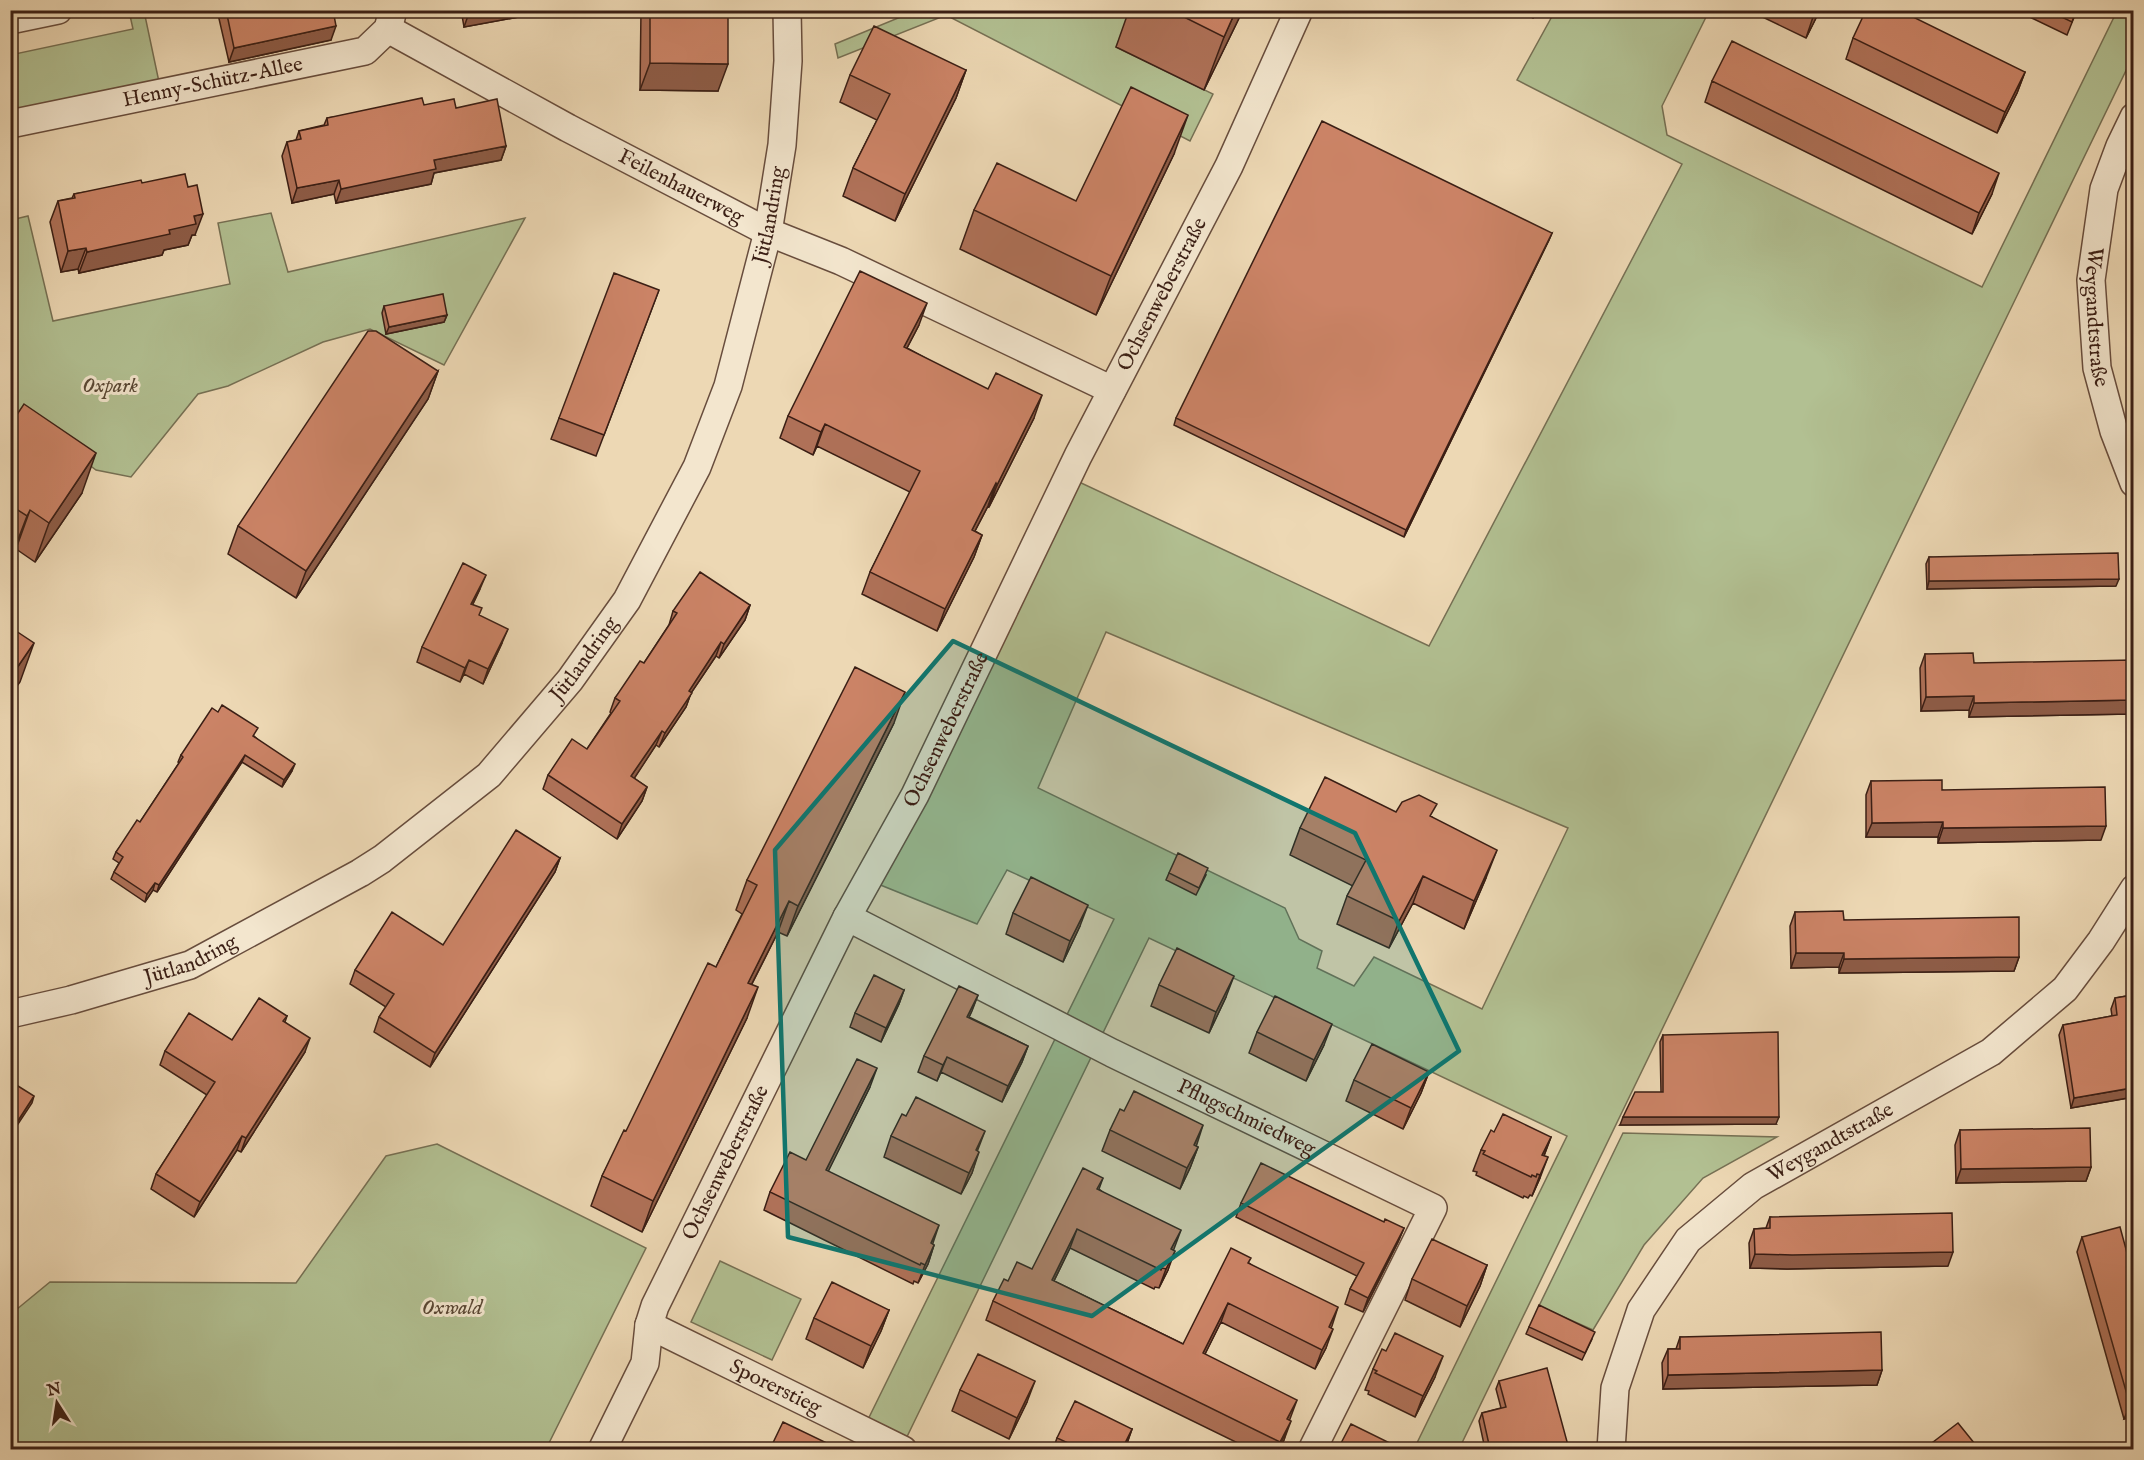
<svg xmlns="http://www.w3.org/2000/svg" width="2144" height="1460" font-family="'IM FELL English',serif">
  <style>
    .green { fill: #b2c092; stroke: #767054; stroke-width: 1.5; fill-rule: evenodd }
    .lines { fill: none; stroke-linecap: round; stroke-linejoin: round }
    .street-casing { stroke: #684d3d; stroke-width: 30 }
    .street { stroke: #f3e6ce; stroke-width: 27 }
    .wall { fill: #af7158; stroke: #3b1f15; stroke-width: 1.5 }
    .shaded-wall { fill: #8e5c47; stroke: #3b1f15; stroke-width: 1.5 }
    .building { fill: #cb8366; stroke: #3b1f15; stroke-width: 1.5 }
    .marked { fill: #0f766e; fill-opacity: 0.2; stroke: #0f766e; stroke-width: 4.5; stroke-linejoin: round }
    .labels { text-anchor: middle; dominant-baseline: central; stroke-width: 6; stroke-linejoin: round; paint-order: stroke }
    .street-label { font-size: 21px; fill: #3b1f15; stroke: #f3e6ce }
    .park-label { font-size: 21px; font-style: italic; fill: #594734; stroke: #f3e6ce }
  </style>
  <rect width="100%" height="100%" fill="#edd8b4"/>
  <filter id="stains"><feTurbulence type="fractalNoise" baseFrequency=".00333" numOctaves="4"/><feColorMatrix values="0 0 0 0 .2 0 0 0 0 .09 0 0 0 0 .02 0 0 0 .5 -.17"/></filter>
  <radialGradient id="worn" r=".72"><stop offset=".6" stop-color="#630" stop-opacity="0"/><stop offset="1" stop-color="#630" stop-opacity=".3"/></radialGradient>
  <!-- green -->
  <path class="green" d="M129 11H144L159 82 11 112 10 55 133 29Z
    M915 11H1134L1116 47 1213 94 1190 141 946 15 838 58 835 44Z
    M1555 11H1709L1662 106 1667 135 1982 287 2117 11H2133V56L1459 1449H1414L1567 1136 1149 938 901 1449 853 1450 1114 919 1007 870 977 924 878 884 1077 481 1429 646 1682 164 1517 80ZM1106 632 1568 828 1482 1009 1374 957 1354 986 1317 968 1322 951 1299 939 1285 908 1038 788Z
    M271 213 288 272 525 218 444 365 370 329 323 342 228 386 198 394 131 477 96 470 62 444 11 428V220L28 216 53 321 230 284 218 223Z
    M1623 1133 1777 1137 1703 1178 1644 1245 1593 1330 1539 1306Z
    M437 1144 646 1248 546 1449H11V1314L50 1282 296 1283 386 1156Z
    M720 1261 801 1299 772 1360 691 1322Z"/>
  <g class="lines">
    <defs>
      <g id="street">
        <path d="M10 20 58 10"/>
        <path id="s1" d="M388 29 568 128 768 232 841 261 1112 390"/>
        <path id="s2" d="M2134 117 2120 146 2104 189 2091 280 2097 368 2114 431 2134 483"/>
        <path id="s3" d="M10 124 365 51 388 29 393 10"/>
        <path id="s4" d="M847 917 1112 1053 1433 1208 1312 1450"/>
        <path id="s5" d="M10 1014 71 1000 190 965 360 873 382 859 489 775 570 680 627 600 697 467 728 386 768 232 782 145 788 61 787 10"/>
        <path id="s6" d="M649 1325 903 1450"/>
        <path id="s7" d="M602 1450 645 1363 649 1325 655 1306 847 917 915 795 1078 456 1229 166 1299 10"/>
        <path id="s8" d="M1611 1450 1615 1388 1641 1310 1688 1240 1753 1186 1991 1052 2065 989 2101 941 2134 889"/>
      </g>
    </defs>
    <!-- street casing -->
    <use href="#street" class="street-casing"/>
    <!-- street -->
    <use href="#street" class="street"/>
  </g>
  <!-- wall -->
  <path class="wall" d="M217 10H333L331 40 229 62Z
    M461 10H556L464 27Z
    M641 10H728L718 91 640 90Z
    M1129 10H1243L1204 90 1116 47Z
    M1518 10H1536L1533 18Z
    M1748 10H1820L1806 38Z
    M2015 10H2077L2067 35Z
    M2081 10H2098L2095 17Z
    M1853 38 2025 72 2017 93 1997 133 1846 59Z
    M966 70 956 98 895 221 843 196 853 168 877 120 840 102 850 75Z
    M1712 81 1992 194 1972 234 1705 102Z
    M424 105 456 108 506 146 501 160 434 173 431 184 336 203 334 194 292 203 282 156 287 142 296 140 299 131 324 125 327 118Z
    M1174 154 1096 315 960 249 974 210 1076 201Z
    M142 183 195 235H192L188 245 164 250 162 255 79 273 78 269 61 272 50 222 58 201 72 198 74 194Z
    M1552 233 1549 240 1404 537 1174 425 1176 418Z
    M659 290 596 456 551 439 559 418Z
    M384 306 447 315 444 322 386 334 382 313Z
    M919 325 907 348 1034 418 989 507 988 506 975 531 982 535 974 557 937 631 862 594 870 572 910 492 817 446 813 455 780 438 788 416Z
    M438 371 428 399 296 598 228 554 238 526Z
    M10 425 82 493 35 562 16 549 12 555 10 554Z
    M1929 557 2116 586 1927 589 1926 564Z
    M480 589 473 604 479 615 502 643 483 684 464 674 460 682 417 662 422 647Z
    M750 605 745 620 719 658 716 656 691 693 686 707 659 747 656 745 634 778 647 787 642 801 617 839 543 789 548 775 587 749 611 713 610 712 615 698 644 663 669 625 673 611Z
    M1925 654 1974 663 2132 714 1969 717V710L1921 711 1920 668Z
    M894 723 787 936 778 932 752 984 747 1018 642 1232 591 1206 602 1176 716 967 742 914 736 910 747 880Z
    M254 736 292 771 282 787 242 762 157 892 153 890 145 902 111 879 114 872 119 863 113 859 116 852 140 822 179 763 178 762 181 755Z
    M1871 781 1942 790 2101 840 1938 843V837H1866V795Z
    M1396 812 1432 817 1486 878 1464 929 1413 903 1389 948 1337 924 1347 896 1353 886 1290 855 1300 828Z
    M560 858 555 872 430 1067 374 1032 379 1017 386 1007 350 984 355 970 443 945Z
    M1169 873 1206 875 1196 895 1166 880Z
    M1795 912 1844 920 2019 957 2014 971 1839 973V967L1791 968 1790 926Z
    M1013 913 1080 926 1063 962 1006 934Z
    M1159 985 1226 997 1209 1033 1151 1006Z
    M904 990 899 1004 881 1042 850 1027 855 1013Z
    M978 995 969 1017 1028 1046 1022 1062 1002 1102 941 1072 937 1081 918 1072 924 1056Z
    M2133 995V1137L2128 1098 2071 1108 2059 1035 2063 1025 2112 1016 2111 1009 2115 998Z
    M287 1016 285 1022 305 1052 241 1152 237 1150 194 1217 151 1189 156 1174 207 1095 160 1065 165 1051 232 1040Z
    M1257 1032 1324 1045 1306 1081 1249 1053Z
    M1663 1035 1776 1124 1620 1125 1661 1092 1660 1042Z
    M1429 1072 1421 1093 1403 1129 1346 1101 1354 1080Z
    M870 1087 828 1171 934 1245 928 1264 918 1283 914 1281 913 1284 764 1210 770 1192 806 1160Z
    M1110 1130 1198 1147 1190 1168 1180 1189 1102 1151Z
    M1960 1130 2091 1167 2086 1181 1956 1183 1955 1145Z
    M1494 1132 1551 1137 1544 1156 1540 1178 1532 1196 1530 1195 1528 1198 1524 1196 1523 1198 1476 1175 1477 1172 1473 1171 1481 1150Z
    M891 1136 978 1152 972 1173 961 1194 884 1157Z
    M1103 1178 1099 1189 1173 1250 1168 1270 1159 1288 1155 1287 1154 1289 1070 1248 1054 1281 1183 1344 1249 1263 1331 1328 1326 1348 1315 1369 1221 1322 1205 1354 1289 1420 1284 1440 1279 1449H1250L986 1320 993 1301 1008 1281 1032 1269Z
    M1241 1203 1384 1222 1404 1228 1398 1242 1363 1312 1345 1304 1350 1289 1357 1276 1236 1217Z
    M1770 1217 1948 1266 1787 1269 1750 1268 1749 1243 1754 1229 1766 1228Z
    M2082 1237 2133 1275V1429L2130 1417 2124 1419 2077 1252Z
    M1487 1265 1480 1286 1460 1327 1405 1300 1412 1279Z
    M889 1310 881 1331 863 1368 806 1339 814 1318Z
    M1529 1327 1592 1339 1582 1360 1526 1334Z
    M1680 1337 1882 1370 1877 1385 1663 1389 1662 1363 1668 1349H1676Z
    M1386 1351 1435 1377 1415 1417 1368 1394 1369 1391 1365 1390 1373 1369Z
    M1499 1381 1569 1449H1485L1479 1421 1482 1413 1501 1408 1496 1389Z
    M960 1390 1027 1402 1009 1439 952 1411Z
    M1132 1429 1125 1449H1053L1057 1438Z"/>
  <!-- shaded-wall -->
  <path class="shaded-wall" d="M470 10H556L464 27Z
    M1236 10H1243L1204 90 1224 37Z
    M1817 10H1820L1806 38 1813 17Z
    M336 26 331 40 229 62 234 48Z
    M650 63 728 64 718 91 640 90Z
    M966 70 956 98 895 221 905 194Z
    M2025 72 2017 93 1997 133 2005 112Z
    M1188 115 1174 154 1096 315 1111 276Z
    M506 146 501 160 434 173 431 184 336 203 341 189 434 160Z
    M1999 173 1992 194 1972 234 1979 213Z
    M339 180 334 194 292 203 297 188Z
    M203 214 195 235H192L188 245 164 250 162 255 79 273 87 252 169 230 194 216Z
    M1552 233 1549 240 1404 537 1406 530Z
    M86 248 78 269 61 272 68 251Z
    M927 303 919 325 896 369 904 347Z
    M447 315 444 322 386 334 389 327Z
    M438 371 428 399 296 598 306 571Z
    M1042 395 1034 418 989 507 997 485Z
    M825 424 817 446 813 455 821 432Z
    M96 453 82 493 35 562 49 523Z
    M996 483 988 506 964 552 972 530Z
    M30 510 16 549 12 555 27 516Z
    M982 535 974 557 937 631 945 609Z
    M486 575 480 589 466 618 471 604Z
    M2119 579 2116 586 1927 589 1929 581Z
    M750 605 745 620 719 658 724 644Z
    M508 629 502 643 483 684 488 669Z
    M721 642 716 656 691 693 686 707 659 747 665 733 689 691Z
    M34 643 20 682 10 696V678Z
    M469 660 464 674 460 682 465 668Z
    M905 692 894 723 787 936 798 906Z
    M1974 696 1969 710 1921 711 1926 697Z
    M2133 700V709L2132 714 1969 717 1974 703Z
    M662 731 656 745 626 791 631 776Z
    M245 755 242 762 157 892 159 885Z
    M295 764 292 771 282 787 284 780Z
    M647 787 642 801 617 839 622 824Z
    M1943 822 1938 837H1866L1872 823Z
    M2106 826 2101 840 1938 843 1943 828Z
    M1497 850 1486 878 1464 929 1474 901Z
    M560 858 555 872 430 1067 435 1053Z
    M1423 876 1413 903 1389 948 1399 921Z
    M155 883 153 890 145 902 147 894Z
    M789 901 778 932 737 1013 748 983Z
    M1088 905 1080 926 1063 962 1070 941Z
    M1796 953H1844L1839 967 1791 968Z
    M2019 957 2014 971 1839 973 1844 959Z
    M1234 976 1226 997 1209 1033 1216 1012Z
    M758 987 747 1018 642 1232 653 1201Z
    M904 990 899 1004 881 1042 886 1028Z
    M978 995 972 1011 962 1032 967 1017Z
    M1332 1024 1324 1045 1306 1081 1314 1060Z
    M310 1038 305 1052 241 1152 246 1138Z
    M1028 1046 1022 1062 1002 1102 1008 1086Z
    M947 1057 941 1072 937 1081 943 1065Z
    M877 1068 870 1087 820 1188 826 1170Z
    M1429 1072 1421 1093 1403 1129 1411 1108Z
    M2132 1088 2128 1098 2071 1108 2074 1098Z
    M34 1096 32 1103 10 1136V1133Z
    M1623 1117H1779L1776 1124 1620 1125Z
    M1203 1125 1196 1147 1194 1145Z
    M985 1131 977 1152 976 1150Z
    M242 1136 237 1150 194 1217 200 1202Z
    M1551 1137 1543 1158 1542 1155Z
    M1198 1147 1190 1168 1180 1189 1187 1168Z
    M979 1152 972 1173 961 1194 969 1173Z
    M1548 1157 1540 1178 1532 1196 1540 1175Z
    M2091 1167 2086 1181 1956 1183 1961 1169Z
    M939 1225 933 1243 924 1261 931 1243Z
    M1404 1228 1398 1242 1363 1312 1368 1298Z
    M1077 1229 1070 1248 1045 1299 1052 1280Z
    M1181 1230 1174 1249 1164 1268 1171 1249Z
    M934 1245 928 1264 918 1283 925 1265Z
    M1175 1251 1168 1270 1159 1288 1166 1269Z
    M1953 1252 1948 1266 1787 1269 1750 1268 1755 1254Z
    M1487 1265 1480 1286 1460 1327 1467 1306Z
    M1228 1303 1221 1322 1196 1372 1203 1353Z
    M1338 1307 1332 1326 1322 1346 1329 1327Z
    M889 1310 881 1331 863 1368 871 1346Z
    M1333 1329 1326 1348 1315 1369 1322 1350Z
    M1443 1356 1435 1377 1415 1417 1423 1396Z
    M1882 1370 1877 1385 1663 1389 1668 1375Z
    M1035 1381 1027 1402 1009 1439 1017 1418Z
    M1297 1400 1290 1419 1280 1438 1287 1419Z
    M2133 1404V1408L2130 1417 2124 1419 2130 1405Z
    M1291 1421 1284 1440 1279 1449H1278Z
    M1132 1429 1125 1449H1122Z"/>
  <!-- building -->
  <path class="building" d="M226 10H333L336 26 234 48Z
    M650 10H728V64L650 63Z
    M1170 10H1236L1224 37Z
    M1800 10H1817L1813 17Z
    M1866 10H1899L2025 72 2005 112 1853 38Z
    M2047 10H2076L2072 22Z
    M874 26 966 70 905 194 853 168 890 94 850 75Z
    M1732 41 1999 173 1979 213 1712 81Z
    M1131 87 1188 115 1111 276 974 210 997 163 1076 201Z
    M422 98 424 105 454 99 456 108 497 99 506 146 434 160 436 169 341 189 339 180 297 188 287 142 301 139 299 131 328 125 327 118Z
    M1322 121 1552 233 1406 530 1176 418Z
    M185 174 188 187 197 185 203 214 194 216 196 224 169 230 170 234 87 252 86 248 68 251 58 201 75 198 74 194 141 180 142 183Z
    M860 271 927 303 904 347 988 389 996 373 1042 395 997 485 996 483 972 530 982 535 945 609 870 572 920 471 825 424 821 432 788 416Z
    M614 273 659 290 604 435 559 418Z
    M443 294 447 315 389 327 384 306Z
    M368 331H376L438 371 306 571 238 526Z
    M24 404 96 453 49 523 30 510 27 516 10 505V425Z
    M2118 553 2119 579 1929 581V557Z
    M463 563 486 575 471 604 482 608 479 615 508 629 488 669 469 660 465 668 422 647Z
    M700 572 750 605 724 644 721 642 689 691 692 693 665 733 662 731 631 776 647 787 622 824 548 775 572 739 587 749 620 701 615 698 640 661 644 663 677 613 673 611Z
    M10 627 34 643 10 678Z
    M1973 653 1974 663 2133 660V700L1974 703V696L1926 697 1925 654Z
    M855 667 905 692 798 906 789 901 748 983 758 987 653 1201 602 1176 624 1130 626 1131 708 963 716 967 757 885 747 880Z
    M222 705 258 728 253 736 295 764 284 780 245 755 159 885 155 883 147 894 114 872 123 857 116 852 137 820 140 822 183 757 181 755 212 708 218 712Z
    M1325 777 1396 812 1402 802 1419 795 1437 804 1430 816 1497 850 1474 901 1423 876 1399 921 1347 896 1366 860 1300 828Z
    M1942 780V790L2105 787 2106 826 1943 828V822L1872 823 1871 781Z
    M516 830 560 858 435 1053 379 1017 394 994 355 970 392 912 443 945Z
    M1178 853 1208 868 1199 888 1169 873Z
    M1031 877 1088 905 1070 941 1013 913Z
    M1843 911 1844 920 2019 917V957L1844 959V953H1796L1795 912Z
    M1177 948 1234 976 1216 1012 1159 985Z
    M874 975 904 990 886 1028 855 1013Z
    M959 986 978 995 967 1017 1028 1046 1008 1086 947 1057 943 1065 924 1056Z
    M2133 995V1100L2132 1088 2074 1098 2063 1025 2117 1015 2115 998Z
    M1275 996 1332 1024 1314 1060 1257 1032Z
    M259 998 287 1016 283 1021 310 1038 246 1138 242 1136 200 1202 156 1174 215 1082 165 1051 189 1013 232 1040Z
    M1778 1032 1779 1117H1623L1635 1092H1663V1035Z
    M1372 1044 1429 1072 1411 1108 1354 1080Z
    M857 1059 877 1068 826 1170 939 1225 931 1243 934 1245 925 1265 921 1263 920 1265 770 1192 790 1152 806 1160Z
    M10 1081 34 1096 10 1133Z
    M1134 1091 1203 1125 1194 1145 1198 1147 1187 1168 1110 1130 1120 1109 1124 1111Z
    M916 1097 985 1131 976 1150 979 1152 969 1173 891 1136 902 1114 906 1116Z
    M1503 1114 1551 1137 1542 1155 1548 1157 1540 1175 1537 1174 1536 1177 1532 1175 1531 1177 1483 1154 1485 1151 1481 1150 1491 1130 1494 1132Z
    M2090 1128 2091 1167 1961 1169 1960 1130Z
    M1261 1163 1384 1222 1385 1219 1404 1228 1368 1298 1350 1289 1364 1263 1241 1203Z
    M1083 1168 1103 1178 1097 1189 1181 1230 1171 1249 1175 1251 1166 1269 1162 1268 1161 1270 1077 1229 1052 1280 1183 1344 1231 1248 1251 1258 1248 1263 1338 1307 1329 1327 1333 1329 1322 1350 1228 1303 1203 1353 1297 1400 1287 1419 1291 1421 1280 1442 993 1301 1004 1279 1008 1281 1017 1262 1032 1269Z
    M1952 1213 1953 1252 1792 1255 1755 1254 1754 1229 1770 1228V1217Z
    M2120 1227 2133 1275V1404L2130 1405 2082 1237Z
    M1432 1239 1487 1265 1467 1306 1412 1279Z
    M832 1282 889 1310 871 1346 814 1318Z
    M1539 1305 1595 1332 1585 1353 1529 1327Z
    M1881 1332 1882 1370 1668 1375V1349H1680V1337Z
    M1395 1333 1443 1356 1423 1396 1375 1373 1377 1371 1373 1369 1382 1349 1386 1351Z
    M978 1354 1035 1381 1017 1418 960 1390Z
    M1547 1368 1569 1449H1490L1482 1413 1506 1407 1499 1381Z
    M1075 1401 1132 1429 1122 1449H1081L1057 1438Z
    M783 1422 831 1445 829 1449H770Z
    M1958 1423 1979 1449H1924Z
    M1351 1424 1398 1447 1397 1449H1338Z"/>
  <!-- marked area -->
  <path class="marked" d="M953 641 1355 833 1459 1051 1092 1316 788 1237 775 850Z"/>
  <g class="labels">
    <!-- street labels -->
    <g class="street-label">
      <text stroke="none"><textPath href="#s3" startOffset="207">Henny-Schütz-Allee</textPath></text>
      <text stroke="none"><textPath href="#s1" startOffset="333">Feilenhauerweg</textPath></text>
      <text stroke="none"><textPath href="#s5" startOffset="1178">Jütlandring</textPath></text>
      <text stroke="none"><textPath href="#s7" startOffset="1287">Ochsenweberstraße</textPath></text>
      <text stroke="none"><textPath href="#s2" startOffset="207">Weygandtstraße</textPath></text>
      <text stroke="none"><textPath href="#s5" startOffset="692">Jütlandring</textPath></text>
      <text stroke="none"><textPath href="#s7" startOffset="801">Ochsenweberstraße</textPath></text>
      <text stroke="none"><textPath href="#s5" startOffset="189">Jütlandring</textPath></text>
      <text stroke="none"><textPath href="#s4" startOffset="447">Pflugschmiedweg</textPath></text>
      <text stroke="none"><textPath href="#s8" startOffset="402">Weygandtstraße</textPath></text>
      <text stroke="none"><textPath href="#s7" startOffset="315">Ochsenweberstraße</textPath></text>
      <text stroke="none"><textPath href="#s6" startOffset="141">Sporerstieg</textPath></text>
    </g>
    <!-- park labels -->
    <g class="park-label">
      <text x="110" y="386">Oxpark</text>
      <text x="452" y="1308">Oxwald</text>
    </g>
  </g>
  <!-- margin -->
  <rect width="2144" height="1460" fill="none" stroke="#edd8b4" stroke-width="36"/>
  <rect x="12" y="12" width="2120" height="1436" fill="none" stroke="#3b1f15" stroke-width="3"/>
  <rect x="18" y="18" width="2108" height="1424" fill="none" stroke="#3b1f15" stroke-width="1.5"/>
  <!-- north arrow -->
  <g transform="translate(57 1403) rotate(348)" stroke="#f3e6ce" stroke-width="4.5" paint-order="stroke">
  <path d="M0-4.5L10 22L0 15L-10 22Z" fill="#3b1f15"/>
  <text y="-9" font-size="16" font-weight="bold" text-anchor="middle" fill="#3b1f15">N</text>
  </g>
  <rect width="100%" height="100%" filter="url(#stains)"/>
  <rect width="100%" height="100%" fill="url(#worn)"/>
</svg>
